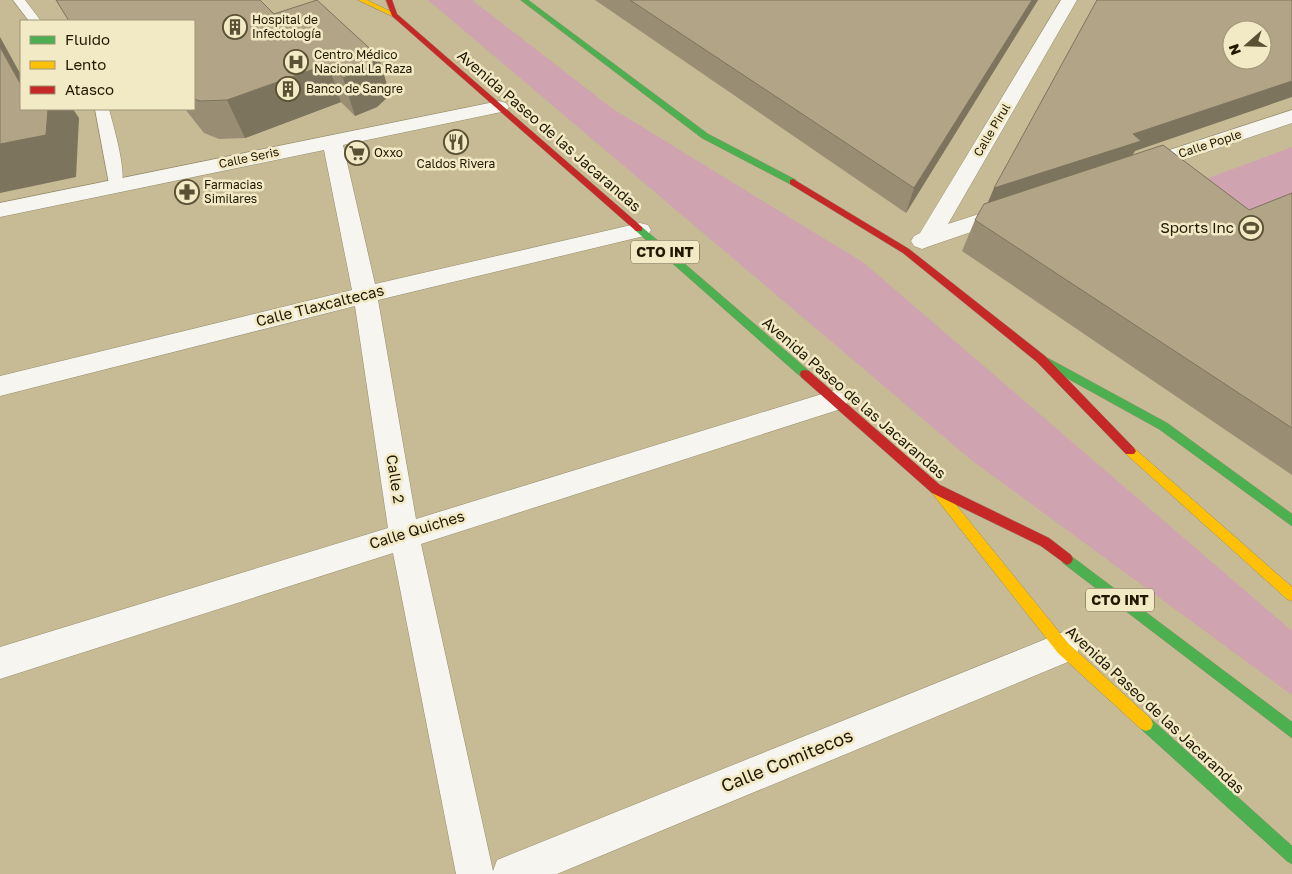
<svg xmlns="http://www.w3.org/2000/svg" width="1292" height="874" font-family="'Golos Text',sans-serif">
	<style>
		.green { fill: #cfa3b0 }
		.lines { fill: none; stroke-linecap: round; stroke-linejoin: round }
		.lane-casing { stroke: #968e6e; stroke-width: 1 }
		.street-casing { stroke: #968e6e; stroke-width: 1 }
		.fast-casing { stroke: #968e6e; stroke-width: 1 }
		.slow-casing { stroke: #968e6e; stroke-width: 1 }
		.jam-casing { stroke: #968e6e; stroke-width: 1 }
		.lane { fill: #f6f5ef; fill-rule: evenodd }
		.street { fill: #f6f5ef; fill-rule: evenodd }
		.fast { fill: #4caf50; fill-rule: evenodd }
		.slow { fill: #ffc107; fill-rule: evenodd }
		.jam { fill: #c62828; fill-rule: evenodd }
		.wall { fill: #998e74 }
		.shaded-wall { fill: #7d745e }
		.building { fill: #b2a587; stroke: #7d745e; fill-rule: evenodd }
		.labels { text-anchor: middle; stroke-width: 5; stroke-linejoin: round; paint-order: stroke }
		.far-poi-label { font-size: 12px; fill: #201800; stroke: #f2e9c5; text-anchor: start }
		.far-street-label { font-size: 12px; fill: #201800; stroke: #f2e9c5 }
		.shield { fill: #f2e9c5; stroke: #5f573b; stroke-width: 1 }
		.shield-label { font-size: 14px; font-weight: bold; fill: #201800 }
		.street-label { font-size: 15px; fill: #201800; stroke: #f2e9c5 }
		.poi-label { font-size: 15px; fill: #201800; stroke: #f2e9c5; text-anchor: end }
		.near-street-label { font-size: 18px; fill: #201800; stroke: #f2e9c5 }
	</style>
	<rect width="100%" height="100%" fill="#c6bb94"/>
	<g class="green">
		<polygon points="428,0 472,0 613,109 864,263 1292,631 1292,695 970,459"/>
		<polygon points="1292,147 1292,290 1165,194"/>
	</g>
	<g class="lines">
		<defs>
			<g id="lane">
				<polygon points="13,0 25,0 41,21 29,21"/>
				<path d="M95 109H109C113 125 129 177 120 189H110Z"/>
			</g>
			<g id="street">
				<polygon points="1061,0 1077,0 948,224 1010,204 1018,206 1021,211 1018,216 930,246 922,249 914,246 911,241 914,236 920,233"/>
				<polygon points="499,101 506,103 509,107 506,111 343,145 375,284 640,223 648,225 651,230 648,235 640,237 378,300 416,519 835,390 844,394 848,401 844,408 421,544 493,871 497,860 1063,632 1075,637 1079,648 1075,659 557,874 456,874 393,553 0,679 0,647 388,528 355,306 0,396 0,376 352,290 324,150 0,217 0,203"/>
				<polygon points="1292,110 1292,123 1147,172 1140,174 1133,172 1130,167 1133,162"/>
			</g>
			<g id="fast">
				<polygon points="521,0 528,0 708,134 796,180 796,184 790,184 702,138"/>
				<polygon points="639,226 642,227 809,371 810,374 809,377 801,377 636,231 634,229"/>
				<polygon points="1042,355 1167,423 1292,514 1292,526 1159,429 1038,362 1037,359 1038,356"/>
				<polygon points="1067,553 1292,722 1292,738 1063,563 1061,559 1063,555"/>
				<polygon points="1146,717 1151,719 1292,846 1292,864 1287,861 1141,729 1139,724 1141,719"/>
			</g>
			<g id="slow">
				<polygon points="358,0 367,0 398,15 392,16"/>
				<polygon points="1130,446 1134,448 1292,587 1292,601 1287,599 1126,454 1124,451 1126,448"/>
				<polygon points="936,484 940,485 1068,643 1151,719 1153,724 1151,729 1146,731 1141,729 1058,653 932,493 930,489 932,485"/>
			</g>
			<g id="jam">
				<polygon points="386,0 392,0 397,14 642,227 642,231 636,231 392,16"/>
				<polygon points="793,179 909,249 1045,356 1134,448 1136,451 1134,454 1126,454 1037,362 903,253 790,184 790,180"/>
				<polygon points="805,370 809,371 940,485 1049,538 1071,555 1073,559 1071,563 1067,565 1041,546 932,493 801,377 800,374 801,371"/>
			</g>
		</defs>
		<use href="#lane" class="lane-casing"/>
		<use href="#street" class="street-casing"/>
		<use href="#fast" class="fast-casing"/>
		<use href="#slow" class="slow-casing"/>
		<use href="#jam" class="jam-casing"/>
		<use href="#lane" class="lane"/>
		<use href="#street" class="street"/>
		<use href="#fast" class="fast"/>
		<use href="#slow" class="slow"/>
		<use href="#jam" class="jam"/>
	</g>
	<g class="wall">
		<polygon points="595,0 1038,0 906,213"/>
		<polygon points="274,14 390,95 377,107 355,116 341,102 245,138 219,139 204,133 185,109 194,109 194,21"/>
		<polygon points="1135,151 1132,155 1249,210 1292,193 1292,475 962,251 975,220 988,203"/>
	</g>
	<g class="shaded-wall">
		<polygon points="1032,0 1038,0 906,213 914,188"/>
		<polygon points="0,37 21,75 21,85 0,47"/>
		<polygon points="379,57 390,95 377,107 355,116 343,78"/>
		<polygon points="328,64 341,102 245,138 227,100"/>
		<polygon points="1292,81 1292,97 1135,151 1128,162 985,209 994,188 1133,134"/>
		<polygon points="48,109 73,109 79,118 76,177 0,193 0,144"/>
	</g>
	<g class="building">
		<polygon points="56,0 260,0 274,14 317,0 379,57 365,69 343,78 328,64 227,100 200,101 194,99 194,21 69,21"/>
		<polygon points="630,0 1032,0 914,188"/>
		<path d="M1097 0H1292V81L1133 134 1141 141 994 188ZM1232 30H1262V60H1232Z"/>
		<polygon points="0,47 21,85 21,109 48,109 46,135 0,144"/>
		<polygon points="1163,145 1249,210 1292,193 1292,428 975,220 984,204"/>
	</g>
	<defs>
		<symbol id="building-ring" viewBox="-11 -11 22 22"><circle r="9.5" fill="#f2e9c5" stroke="#5a5134" stroke-width="1.5"/><path d="M-4-6H4V6H1V3H-1V6H-4ZM-2.5-4.3h1.7v1.8h-1.7ZM.8-4.3h1.7v1.8H.8ZM-2.5-1h1.7V.8h-1.7ZM.8-1h1.7V.8H.8Z" fill="#5a5134"/></symbol>
		<symbol id="hospital-ring" viewBox="-11 -11 22 22"><circle r="9.5" fill="#f2e9c5" stroke="#5a5134" stroke-width="1.5"/><path d="M-5-5h3v3.5h4V-5h3V5h-3V1.5h-4V5h-3Z" fill="#5a5134"/></symbol>
		<symbol id="restaurant-ring" viewBox="-11 -11 22 22"><circle r="9.5" fill="#f2e9c5" stroke="#5a5134" stroke-width="1.5"/><path d="M-5-6h1v4h1v-4h1v4h1v-4h1v5L-1.5 .5V6h-2V.5L-5-1ZM5-6V6H3V1.5H1.5Q1.5-4 5-6Z" fill="#5a5134"/></symbol>
		<symbol id="supermarket-ring" viewBox="-11 -11 22 22"><circle r="9.5" fill="#f2e9c5" stroke="#5a5134" stroke-width="1.5"/><path d="M-6-5.5h2.5l.6 2H6L4.5 2H-2.5L-4.4-4H-6ZM-1.5 3.2a1.3 1.3 0 1 0 .1 0ZM3 3.2a1.3 1.3 0 1 0 .1 0Z" fill="#5a5134"/></symbol>
		<symbol id="pharmacy-ring" viewBox="-11 -11 22 22"><circle r="9.5" fill="#f2e9c5" stroke="#5a5134" stroke-width="1.5"/><path d="M-2-6h4v4h4v4h-4v4h-4v-4h-4v-4h4Z" fill="#5a5134"/></symbol>
		<symbol id="stadium-ring" viewBox="-11 -11 22 22"><circle r="9.5" fill="#f2e9c5" stroke="#5a5134" stroke-width="1.5"/><path d="M0-5a6.5 5 0 1 0 0 10a6.5 5 0 1 0 0-10ZM-3.5-1.8h7v3.6h-7Z" fill="#5a5134"/></symbol>
	</defs>
	<g fill-rule="evenodd">
		<use href="#building-ring" x="221" y="13" width="28" height="28"/>
		<use href="#hospital-ring" x="282" y="48" width="28" height="28"/>
		<use href="#building-ring" x="274" y="75" width="28" height="28"/>
		<use href="#restaurant-ring" x="442" y="128" width="28" height="28"/>
		<use href="#supermarket-ring" x="343" y="139" width="28" height="28"/>
		<use href="#pharmacy-ring" x="173" y="178" width="28" height="28"/>
		<use href="#stadium-ring" x="1237" y="214" width="28" height="28"/>
	</g>
	<g class="labels">
		<g class="far-poi-label">
			<text x="252" y="24">Hospital de<tspan x="252" dy="14">Infectología</tspan></text>
			<text x="314" y="59">Centro Médico<tspan x="314" dy="14">Nacional La Raza</tspan></text>
			<text x="306" y="93">Banco de Sangre</text>
			<text x="374" y="157">Oxxo</text>
			<text x="456" y="168" text-anchor="middle">Caldos Rivera</text>
			<text x="204" y="189">Farmacias<tspan x="204" dy="14">Similares</tspan></text>
		</g>
		<g class="far-street-label">
			<text transform="translate(992 130) rotate(-59)" y="4">Calle Pirul</text>
			<text transform="translate(1210 144) rotate(-18)" y="4">Calle Pople</text>
			<text transform="translate(249 158) rotate(-12)" y="4">Calle Seris</text>
		</g>
		<g class="shield">
			<rect x="631" y="240.5" width="68" height="23" rx="4"/>
			<rect x="1086" y="588.5" width="68" height="23" rx="4"/>
		</g>
		<g class="shield-label">
			<text x="665" y="257">CTO INT</text>
			<text x="1120" y="605">CTO INT</text>
		</g>
		<g class="street-label">
			<text transform="translate(549 131) rotate(41)" y="5">Avenida Paseo de las Jacarandas</text>
			<text transform="translate(320 306) rotate(-14)" y="5">Calle Tlaxcaltecas</text>
			<text transform="translate(854 398) rotate(41)" y="5">Avenida Paseo de las Jacarandas</text>
			<text transform="translate(395 479) rotate(81)" y="5">Calle 2</text>
			<text transform="translate(417 530) rotate(-17)" y="5">Calle Quiches</text>
			<text transform="translate(1155 710) rotate(43)" y="5">Avenida Paseo de las Jacarandas</text>
		</g>
		<g class="poi-label">
			<text x="1234" y="233">Sports Inc</text>
		</g>
		<g class="near-street-label">
			<text transform="translate(787 761) rotate(-22)" y="6">Calle Comitecos</text>
		</g>
	</g>
	<rect x="20" y="20" width="175" height="90" fill="#f2e9c5" stroke="#9e9576"/>
	<rect x="30" y="36" width="25" height="8" fill="#4caf50" stroke="#9e9576"/>
	<text x="65" y="45" font-size="15" fill="#201800">Fluido</text>
	<rect x="30" y="61" width="25" height="8" fill="#ffc107" stroke="#9e9576"/>
	<text x="65" y="70" font-size="15" fill="#201800">Lento</text>
	<rect x="30" y="86" width="25" height="8" fill="#c62828" stroke="#9e9576"/>
	<text x="65" y="95" font-size="15" fill="#201800">Atasco</text>
	<g transform="translate(1247 45) rotate(250)"><circle r="24" fill="#f2e9c5" stroke="#9e9576"/>
	<path d="M0-4L9 19L0 12L-9 19Z" fill="#5a5134"/>
	<text y="-8" font-size="14" font-weight="bold" text-anchor="middle" fill="#201800">N</text>
	</g>
</svg>
